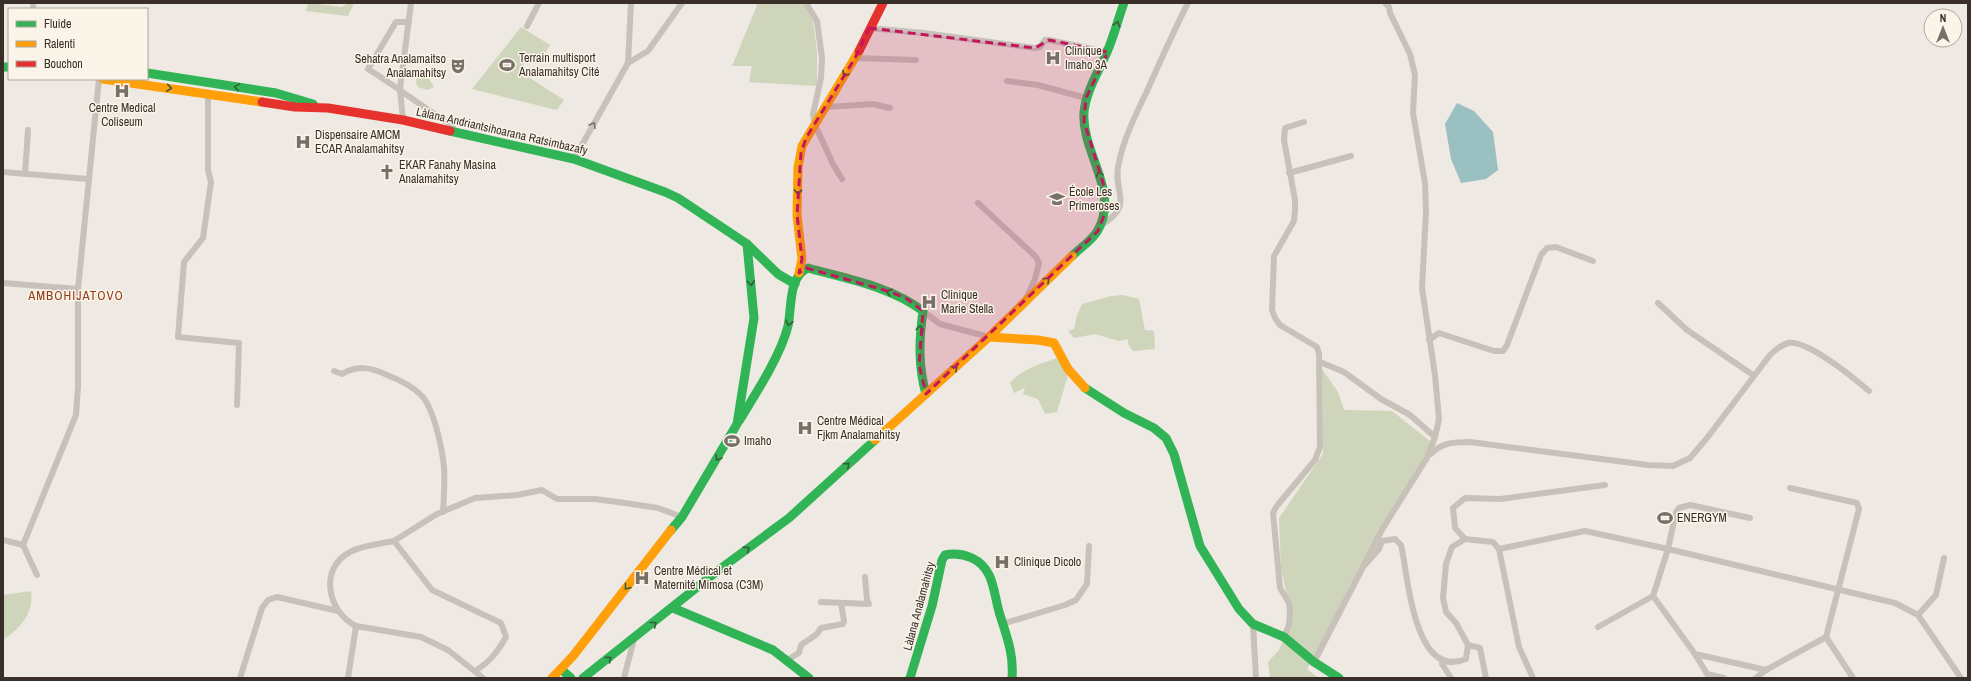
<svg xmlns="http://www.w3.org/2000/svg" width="1971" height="681" font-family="'Archivo Narrow',sans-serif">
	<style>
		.green { fill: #ced5ba }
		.water { fill: #9bc0c2 }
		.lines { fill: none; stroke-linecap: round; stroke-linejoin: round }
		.street { stroke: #c8c1ba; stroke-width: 6 }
		.fast { stroke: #30b455; stroke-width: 9 }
		.slow { stroke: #ff9f0a; stroke-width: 9 }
		.jam { stroke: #e5322d; stroke-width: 9 }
		.oneway { stroke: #365d38 }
		.oneway2 { stroke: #79706a }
		.marked { fill: #c2185b; fill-opacity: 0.2; stroke: #c2185b; stroke-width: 3; stroke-dasharray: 8 5; stroke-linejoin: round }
		.labels { text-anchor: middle; stroke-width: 3; stroke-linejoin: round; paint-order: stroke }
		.poi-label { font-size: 12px; fill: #392e28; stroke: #fbf4e9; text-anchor: start }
		.street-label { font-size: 12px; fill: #392e28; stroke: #fbf4e9 }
		.neighbourhood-label { font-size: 13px; letter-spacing: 1px; fill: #8f3c19; stroke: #fbf4e9 }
	</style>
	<rect width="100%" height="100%" fill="#eee9e2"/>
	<g class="green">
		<polygon points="308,3 342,7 348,3 354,3 348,16 306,11"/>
		<polygon points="758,3 803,3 813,20 817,52 817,86 749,82 752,66 732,66"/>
		<polygon points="521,27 550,45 541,60 531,54 519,71 564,100 557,110 472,89"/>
		<polygon points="423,69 434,87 427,90 418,87 416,82 417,74"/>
		<polygon points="1123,295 1139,299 1145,330 1154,331 1155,349 1133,351 1128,344 1128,339 1119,341 1095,334 1074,338 1068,331 1074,329 1077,315 1082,304 1111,296"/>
		<path d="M1057 358 1068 375 1057 412 1045 414 1038 399 1023 394 1025 388 1014 393 1010 383C1022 369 1040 364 1057 358Z"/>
		<polygon points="1322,369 1338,392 1344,410 1392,411 1431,442 1417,475 1374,541 1346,601 1307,669 1318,678 1270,678 1268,662 1279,650 1292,619 1281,568 1279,518 1323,454"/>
		<path d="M31 591C34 614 20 628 3 640V595Z"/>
	</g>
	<polygon class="water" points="1457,103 1474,111 1493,132 1498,170 1486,179 1461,183 1451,159 1445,124"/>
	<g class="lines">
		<g class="street">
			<polyline points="33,3 33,9"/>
			<polyline points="806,3 817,21 822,58 821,78 813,114 815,125 833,164 842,179"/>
			<path d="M409 22H396L368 69C397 87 424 108 453 126L452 131"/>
			<polyline points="527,26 539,3"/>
			<polyline points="869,28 924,33 1035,48 1040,47 1045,40 1049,40 1108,52"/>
			<polyline points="855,58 916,60"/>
			<polyline points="628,63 648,51 682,3"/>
			<polyline points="1007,81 1038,85 1086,98"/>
			<polyline points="208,93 208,170 211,182 203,238 184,262 178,337 239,343 237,405"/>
			<polyline points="826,107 873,104 890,108"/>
			<polyline points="403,120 400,89 411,3"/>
			<polyline points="574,159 628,63 631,3"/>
			<polyline points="3,172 88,179"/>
			<polyline points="1289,173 1351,156"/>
			<polyline points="25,174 28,130"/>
			<polyline points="978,203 1036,257 1039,263 1035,279 1026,299"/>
			<path d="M1101 225C1137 203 1111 195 1119 162 1124 138 1136 114 1147 91 1160 62 1173 32 1188 3"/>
			<polyline points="3,283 78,289"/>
			<polyline points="1658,303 1687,330 1753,375"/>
			<polyline points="923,311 940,324 989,337"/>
			<polyline points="1429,340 1439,333 1494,351 1503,351 1507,345 1541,255 1547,248 1556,247 1593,261"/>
			<polyline points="1320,362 1344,372 1381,399 1410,415 1435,437"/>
			<path d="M334 371 342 374C358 365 370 367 387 375 400 380 411 385 421 395 434 408 442 448 444 467 445 482 444 497 443 512"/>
			<path d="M1431 454C1442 442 1455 442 1470 442L1648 465 1673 466 1690 458 1707 438 1770 355C1775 350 1781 345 1788 343 1807 339 1855 379 1869 391"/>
			<polyline points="3,540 23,545 76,415 78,386 78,289 99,79"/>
			<polyline points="394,541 437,514 475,498 517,495 542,490 557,499 595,499 625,503 658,508 682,517"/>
			<polyline points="23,545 37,575"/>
			<polyline points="1499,549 1585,531 1668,549 1895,603 1918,615 1961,678"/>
			<polyline points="1363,567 1383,528 1427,458 1435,437 1439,419 1435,375 1422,288 1426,212 1425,183 1413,113 1415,75 1410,54 1390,13 1389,7 1385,3"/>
			<polyline points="1653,596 1695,654 1707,674 1724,678"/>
			<polyline points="821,602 869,604 867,600 865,577"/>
			<polyline points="1918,615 1936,595 1944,558"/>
			<polyline points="1002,624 1065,605 1076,600 1087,584 1089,546"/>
			<polyline points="1253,624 1256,678"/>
			<path d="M356 626C328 612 318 569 350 552 362 545 380 544 394 541L432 590 501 623 506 637C498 651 490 662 475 671"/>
			<polyline points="1598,627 1653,596 1668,549 1676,512 1679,508 1690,505 1750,518"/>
			<polyline points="1284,637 1289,625 1290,610 1289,603 1280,588 1273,513 1276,507 1315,460 1320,447 1319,354 1317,347 1280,325 1275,318 1272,310 1274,256 1294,221 1295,211 1295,200 1284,140 1285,128 1304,122"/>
			<polyline points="1826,637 1853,678"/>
			<polyline points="1468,645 1480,648 1486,678"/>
			<polyline points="1695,654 1766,670 1756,678"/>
			<polyline points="787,660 799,653 801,645 817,634 821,628 843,624 844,621 841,603"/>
			<path d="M1314 662 1363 567 1379 549 1382 541 1395 539 1401 545C1408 573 1413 681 1466 659L1468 645 1456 623 1446 612 1443 598 1446 564 1452 547 1465 539"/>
			<polyline points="1442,664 1451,678"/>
			<polyline points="1766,670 1826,637 1859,509 1857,503 1790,488"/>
			<polyline points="240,678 262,608 268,600 277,597 338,611"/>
			<polyline points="348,678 356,626 421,637 448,650 483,678"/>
			<polyline points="624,678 634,639"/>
			<polyline points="1533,678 1519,647 1499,549 1493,542 1465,539 1455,528 1453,508 1465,498 1500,499 1605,485"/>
		</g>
		<g class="fast">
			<polyline points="3,67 9,67"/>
			<polyline points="147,73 276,93 313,104"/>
			<polyline points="450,131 574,159 665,192 678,198 747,244 778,274 795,284"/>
			<path d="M1072 256C1080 248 1093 240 1098 230 1120 191 1081 152 1084 112 1086 91 1099 71 1107 52 1114 36 1118 19 1124 3"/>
			<polyline points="1085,388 1124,413 1154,428 1166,438 1174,454 1200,546 1239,609 1253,624 1284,637 1314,662 1339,678"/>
			<path d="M739 421C755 395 781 355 788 326 792 307 788 277 808 268 847 279 890 286 923 311 919 340 918 366 926 394"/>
			<polyline points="671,530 682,517 737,424 754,318 747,244"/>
			<polyline points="673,608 773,650 809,678"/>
			<polyline points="561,669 571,678"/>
			<polyline points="583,678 720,569 789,518 875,440"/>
			<path d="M910 678 932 606 942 560 945 555C954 553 963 554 972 558 995 569 993 593 1000 615 1007 637 1014 655 1012 678"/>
		</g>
		<g class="slow">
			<polyline points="103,79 262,102"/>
			<polyline points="799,273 802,259 797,215 798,167 802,146 859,51"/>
			<polyline points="989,337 1038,340 1054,343 1068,369 1085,388"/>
			<polyline points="875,440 989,337 1072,256"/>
			<polyline points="552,678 573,656 671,530"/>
		</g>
		<g class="jam">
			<polyline points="859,51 883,3"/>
			<polyline points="262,102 295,107 328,108 403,120 450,131"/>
		</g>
	</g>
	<defs><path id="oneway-chevron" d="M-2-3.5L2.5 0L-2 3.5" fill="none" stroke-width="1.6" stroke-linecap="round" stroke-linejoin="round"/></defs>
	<g class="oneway">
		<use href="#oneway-chevron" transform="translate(1117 24) rotate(-72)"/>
		<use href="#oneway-chevron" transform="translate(845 74) rotate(122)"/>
		<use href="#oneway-chevron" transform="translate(237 87) rotate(-171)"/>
		<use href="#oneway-chevron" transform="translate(169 88) rotate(8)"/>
		<use href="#oneway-chevron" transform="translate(1099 174) rotate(-109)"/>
		<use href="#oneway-chevron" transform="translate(798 192) rotate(92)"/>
		<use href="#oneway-chevron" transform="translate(1047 280) rotate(-43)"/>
		<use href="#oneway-chevron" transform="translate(751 283) rotate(85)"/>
		<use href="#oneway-chevron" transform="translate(889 292) rotate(-162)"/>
		<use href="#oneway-chevron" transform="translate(789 323) rotate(102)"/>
		<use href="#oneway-chevron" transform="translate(920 328) rotate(-83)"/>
		<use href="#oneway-chevron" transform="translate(955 368) rotate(-42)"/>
		<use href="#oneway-chevron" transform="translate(718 458) rotate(121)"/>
		<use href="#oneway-chevron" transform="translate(847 465) rotate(-42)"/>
		<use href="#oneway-chevron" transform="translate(747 549) rotate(-37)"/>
		<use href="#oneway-chevron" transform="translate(627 587) rotate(128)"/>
		<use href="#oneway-chevron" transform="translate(654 624) rotate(-39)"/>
		<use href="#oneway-chevron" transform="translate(609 659) rotate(-37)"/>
	</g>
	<use class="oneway2" href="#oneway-chevron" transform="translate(593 125) rotate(-60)"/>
	<path class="marked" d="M869 28 1035 48 1049 40 1108 52 1086 98 1084 121 1105 189V213L1098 231 926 394 919 365 923 311 907 299 891 292 806 268 799 273 802 259 797 215 801 153 806 138 855 58Z"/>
	<defs>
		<symbol id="hospital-bare" viewBox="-9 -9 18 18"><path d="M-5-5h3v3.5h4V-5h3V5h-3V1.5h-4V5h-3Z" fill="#786f69" stroke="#fbf4e9" stroke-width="2.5" paint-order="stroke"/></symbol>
		<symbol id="stadium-bare" viewBox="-9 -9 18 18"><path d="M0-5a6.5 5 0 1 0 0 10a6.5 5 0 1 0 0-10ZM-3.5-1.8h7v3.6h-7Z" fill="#786f69" stroke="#fbf4e9" stroke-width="2.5" paint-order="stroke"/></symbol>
		<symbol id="theatre-bare" viewBox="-9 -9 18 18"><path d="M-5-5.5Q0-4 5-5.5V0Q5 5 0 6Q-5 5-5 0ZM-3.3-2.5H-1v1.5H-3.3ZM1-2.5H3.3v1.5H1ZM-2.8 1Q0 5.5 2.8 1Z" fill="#786f69" stroke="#fbf4e9" stroke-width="2.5" paint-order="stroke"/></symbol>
		<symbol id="church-bare" viewBox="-9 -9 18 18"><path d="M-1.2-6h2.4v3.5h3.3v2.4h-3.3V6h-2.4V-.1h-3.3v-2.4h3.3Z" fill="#786f69" stroke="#fbf4e9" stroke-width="2.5" paint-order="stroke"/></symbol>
		<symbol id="school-bare" viewBox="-9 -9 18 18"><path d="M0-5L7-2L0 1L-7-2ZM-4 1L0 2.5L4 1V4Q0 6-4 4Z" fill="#786f69" stroke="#fbf4e9" stroke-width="2.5" paint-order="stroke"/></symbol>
	</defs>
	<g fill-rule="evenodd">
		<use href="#hospital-bare" x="1042" y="47" width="22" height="22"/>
		<use href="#stadium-bare" x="496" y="54" width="22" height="22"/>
		<use href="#theatre-bare" x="447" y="55" width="22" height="22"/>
		<use href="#hospital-bare" x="111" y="80" width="22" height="22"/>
		<use href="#hospital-bare" x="292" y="131" width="22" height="22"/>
		<use href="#church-bare" x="376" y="161" width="22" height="22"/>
		<use href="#school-bare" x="1046" y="188" width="22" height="22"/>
		<use href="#hospital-bare" x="918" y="291" width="22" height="22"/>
		<use href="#hospital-bare" x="794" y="417" width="22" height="22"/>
		<use href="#stadium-bare" x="721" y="430" width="22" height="22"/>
		<use href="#stadium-bare" x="1654" y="507" width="22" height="22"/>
		<use href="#hospital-bare" x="991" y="551" width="22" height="22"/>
		<use href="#hospital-bare" x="631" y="567" width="22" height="22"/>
	</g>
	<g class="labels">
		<g class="poi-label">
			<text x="1065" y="55">Clinique<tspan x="1065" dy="14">Imaho 3A</tspan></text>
			<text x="519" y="62">Terrain multisport<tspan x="519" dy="14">Analamahitsy Cité</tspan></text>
			<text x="446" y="63" text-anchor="end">Sehatra Analamaitso<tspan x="446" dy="14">Analamahitsy</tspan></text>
			<text x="122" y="112" text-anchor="middle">Centre Medical<tspan x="122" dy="14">Coliseum</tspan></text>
			<text x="315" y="139">Dispensaire AMCM<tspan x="315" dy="14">ECAR Analamahitsy</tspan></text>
			<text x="399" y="169">EKAR Fanahy Masina<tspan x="399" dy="14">Analamahitsy</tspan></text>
			<text x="1069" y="196">École Les<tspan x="1069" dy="14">Primeroses</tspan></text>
			<text x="941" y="299">Clinique<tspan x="941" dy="14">Marie Stella</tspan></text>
			<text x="817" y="425">Centre Médical<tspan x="817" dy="14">Fjkm Analamahitsy</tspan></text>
			<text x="744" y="445">Imaho</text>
			<text x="1677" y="522">ENERGYM</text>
			<text x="1014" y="566">Clinique Dicolo</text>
			<text x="654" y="575">Centre Médical et<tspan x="654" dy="14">Maternité Mimosa (C3M)</tspan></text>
		</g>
		<g class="street-label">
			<text transform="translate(502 131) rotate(13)" y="4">Làlana Andriantsihoarana Ratsimbazafy</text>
			<text transform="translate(919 606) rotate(-75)" y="4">Làlana Analamahitsy</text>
		</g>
		<g class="neighbourhood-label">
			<text x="76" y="300">AMBOHIJATOVO</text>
		</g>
	</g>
	<rect width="1971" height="681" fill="none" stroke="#392e28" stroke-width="8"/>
	<rect x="8" y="8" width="140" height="72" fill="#fbf4e9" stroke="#ada59c"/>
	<rect x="16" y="21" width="20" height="6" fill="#30b455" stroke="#ada59c"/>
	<text x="44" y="28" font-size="12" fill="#392e28">Fluide</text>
	<rect x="16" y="41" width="20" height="6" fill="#ff9f0a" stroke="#ada59c"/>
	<text x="44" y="48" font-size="12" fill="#392e28">Ralenti</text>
	<rect x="16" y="61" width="20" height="6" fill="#e5322d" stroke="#ada59c"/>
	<text x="44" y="68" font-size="12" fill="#392e28">Bouchon</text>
	<g transform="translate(1943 28)"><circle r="19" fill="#fbf4e9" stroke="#ada59c"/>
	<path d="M0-3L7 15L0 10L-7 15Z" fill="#786f69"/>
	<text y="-6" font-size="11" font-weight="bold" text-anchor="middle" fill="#392e28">N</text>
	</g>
</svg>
